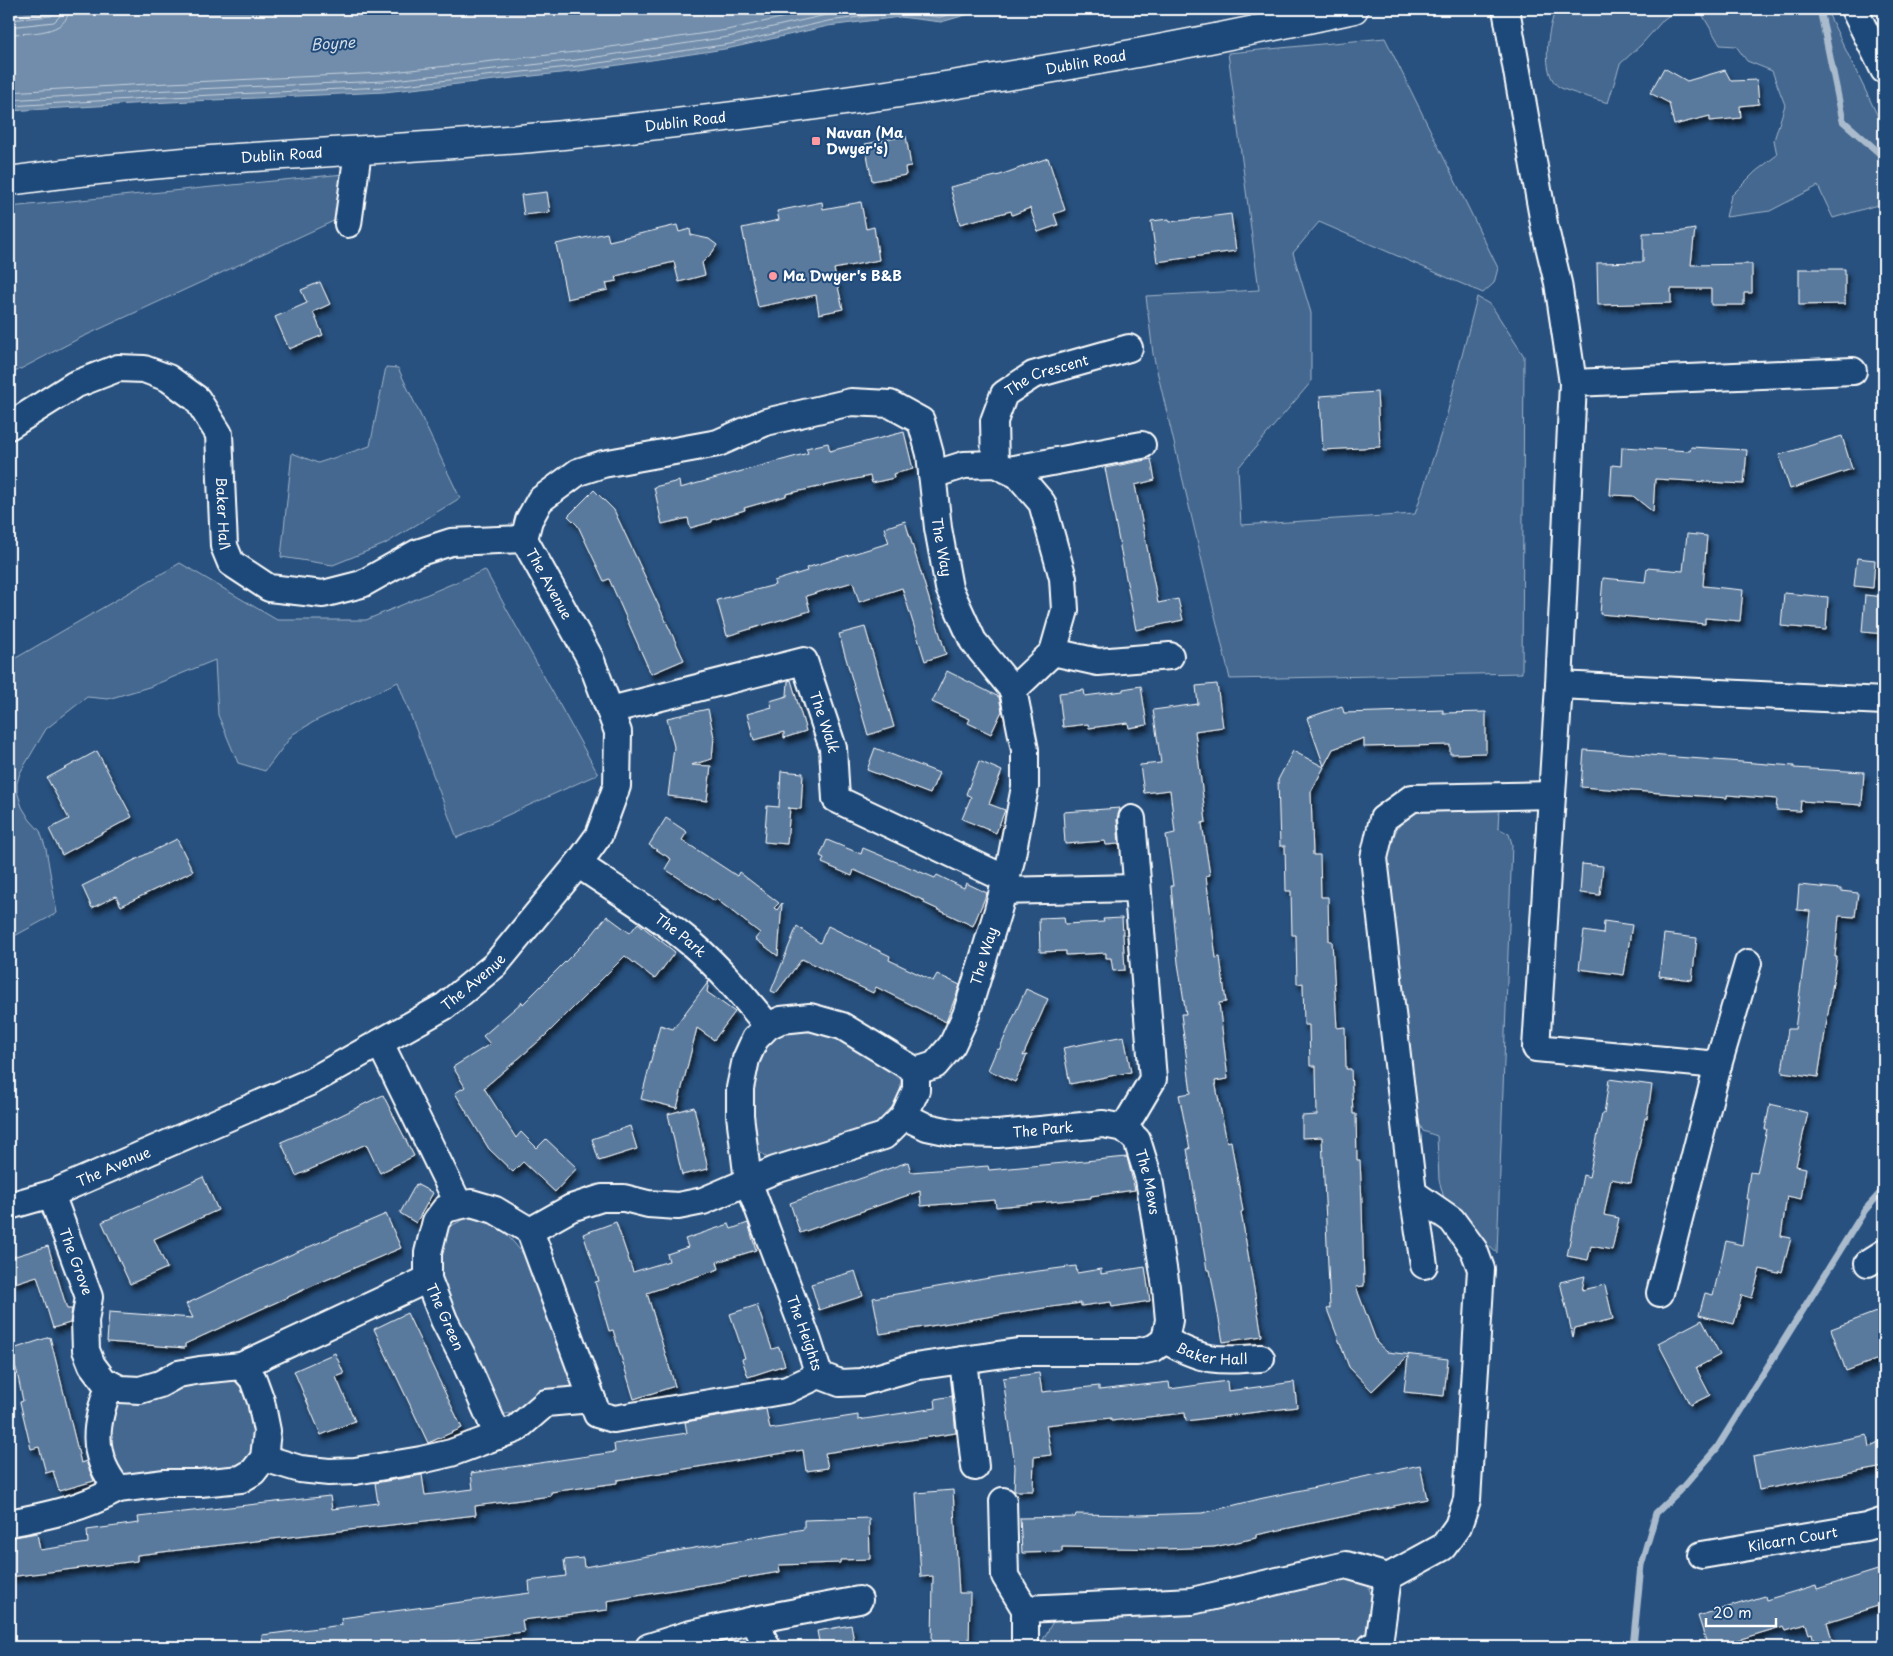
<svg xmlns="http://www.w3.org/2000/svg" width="1893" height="1656" font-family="'Playpen Sans',sans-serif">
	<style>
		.green { fill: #446890; stroke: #a2b4c8 }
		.water { fill: #718dab; stroke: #aabbcd }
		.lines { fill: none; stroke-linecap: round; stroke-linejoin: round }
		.shore { stroke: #c6d1dd; stroke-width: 1 }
		.stream { stroke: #aabbcd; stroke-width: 7 }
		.building { fill: #5a7a9d; stroke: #fff; filter: url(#shadow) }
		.minor-casing { stroke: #fff; stroke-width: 30 }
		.major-casing { stroke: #fff; stroke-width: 31 }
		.minor { stroke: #1f4a7a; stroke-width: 26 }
		.major { stroke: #1f4a7a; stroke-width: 28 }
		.poi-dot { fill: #ff9aa2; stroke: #1f4a7a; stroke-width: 2 }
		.labels { text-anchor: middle; stroke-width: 4; stroke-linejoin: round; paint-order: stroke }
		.street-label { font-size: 14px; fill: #fff; stroke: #1f4a7a }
		.poi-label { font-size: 14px; font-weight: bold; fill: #fff; stroke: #1f4a7a; text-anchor: start }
		.water-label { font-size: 15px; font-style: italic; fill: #d4dde6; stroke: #1f4a7a }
	</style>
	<defs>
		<filter id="shadow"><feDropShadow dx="3" dy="5.5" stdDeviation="2.5" flood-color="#0009"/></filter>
	</defs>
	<rect width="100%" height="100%" fill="#28517f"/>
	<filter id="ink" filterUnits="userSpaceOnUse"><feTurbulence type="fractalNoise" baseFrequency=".02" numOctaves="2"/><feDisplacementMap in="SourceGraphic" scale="10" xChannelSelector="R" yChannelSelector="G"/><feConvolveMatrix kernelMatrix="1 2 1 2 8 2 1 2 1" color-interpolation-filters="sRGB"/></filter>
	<g filter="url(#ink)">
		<g class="green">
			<polygon points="9,9 73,9 9,16"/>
			<path d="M1556 9H1679L1664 19 1641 45 1620 64 1608 103C1596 99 1568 92 1559 87 1540 74 1548 27 1556 9Z"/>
			<polygon points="1699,9 1826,9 1884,129 1884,208 1881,204 1833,218 1818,186 1770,211 1726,217 1731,196 1755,172 1777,155 1774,140 1785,105 1772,71 1747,61 1736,46 1720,45"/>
			<polygon points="1385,38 1498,268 1494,283 1483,293 1319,222 1293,253 1311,313 1311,382 1238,468 1241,525 1415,514 1446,418 1477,297 1491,305 1524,356 1522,673 1230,679 1153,354 1146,296 1259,290 1228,53"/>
			<polygon points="344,174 338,219 78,339 9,375 9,207"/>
			<polygon points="386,367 398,368 460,498 385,544 333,565 281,557 292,453 318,463 370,446"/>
			<polygon points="180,563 277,620 366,620 485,570 598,774 457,838 398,682 317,720 293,734 265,771 238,763 218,715 215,660 149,687 108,699 87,697 46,729 20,773 17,783 17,791 22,807 30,820 40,831 46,849 57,913 9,939 9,662"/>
			<path d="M1437 808 1499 810 1498 828 1509 834 1512 844 1497 1253 1484 1242 1444 1198 1439 1180 1437 1136 1423 1131 1419 1123 1386 863C1393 830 1400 812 1437 808Z"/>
			<path d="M793 1028 821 1029 898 1074 901 1080 900 1098 895 1108 882 1122 768 1158 755 1149C752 1114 744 1061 776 1036 781 1032 788 1030 793 1028Z"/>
			<path d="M478 1218 491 1222 503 1230 526 1257 574 1383C570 1395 511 1419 500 1413L486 1375 443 1287 441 1247 446 1228 465 1219Z"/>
			<path d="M235 1379C251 1396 254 1422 260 1444L244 1466 129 1476 121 1472 115 1466 108 1429 114 1404 186 1384Z"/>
			<polygon points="1352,1575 1368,1585 1374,1603 1373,1620 1363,1638 1337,1647 1039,1647 1057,1614"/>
			<polygon points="731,1637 737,1639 748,1647 672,1647"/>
		</g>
		<polygon class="water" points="73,9 987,9 941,22 900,17 828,26 731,48 579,71 384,92 149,103 9,111 9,16"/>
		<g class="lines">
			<g class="shore">
				<polyline points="9,20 51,16 55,13 55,9"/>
				<polyline points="9,27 54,22 60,16 62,9"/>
				<path d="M9 34C29 33 68 35 69 9"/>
				<polyline points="9,92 148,84 383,73 576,52 727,30 821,9"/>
				<polyline points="9,100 148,91 384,81 577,60 728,37 826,15 874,9"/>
				<polyline points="9,106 149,98 384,87 578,66 730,44 828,21 899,12 940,17 969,9"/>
			</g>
			<g class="stream">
				<polyline points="1820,9 1843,121 1884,157"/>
				<polyline points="1633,1647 1641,1565 1656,1513 1683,1487 1717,1448 1865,1210 1884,1189"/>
			</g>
		</g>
		<g class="building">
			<polygon points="1664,68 1687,81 1725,70 1731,81 1757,80 1759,104 1740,106 1741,118 1710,121 1710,116 1674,125 1669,103 1650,93"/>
			<polygon points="906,136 911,166 905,167 906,175 872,181 865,144"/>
			<polygon points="1048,158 1065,210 1054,214 1058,225 1038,232 1030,208 1012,215 1011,211 960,224 950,187 1000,175"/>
			<polygon points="547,192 550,212 524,215 521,195"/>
			<polygon points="822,202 823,209 861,202 866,229 874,227 879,260 834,269 843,309 819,314 816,295 758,307 742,228 779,220 777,211"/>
			<polygon points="1231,214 1236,251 1157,262 1151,221 1169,219 1170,222"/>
			<polygon points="677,225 679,232 690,229 691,235 709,239 717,245 712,253 702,263 705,275 679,282 674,262 616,276 617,281 606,283 608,290 567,299 556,244 607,233 609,241"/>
			<polygon points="1695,229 1691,265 1752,264 1752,293 1744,293 1744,305 1711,305 1711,289 1671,289 1671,303 1598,305 1597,263 1643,262 1643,233 1677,232"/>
			<polygon points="1799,269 1845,269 1845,304 1799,305"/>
			<polygon points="320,282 330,304 313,312 323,335 289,349 275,317 307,303 301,290"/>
			<polygon points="1377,392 1380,447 1323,450 1320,396"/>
			<polygon points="904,432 913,469 893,474 894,478 872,483 870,476 786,494 786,496 744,508 745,510 712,520 712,522 690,528 688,518 662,524 654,487 679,481 680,488 808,453 806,448 828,443 830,451"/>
			<polygon points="1842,436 1852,469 1790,489 1779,455"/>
			<polygon points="1622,447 1690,451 1691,447 1747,450 1744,484 1655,479 1653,512 1633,496 1610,495 1612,465 1621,466"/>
			<polygon points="1151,459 1155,480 1135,485 1145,537 1158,603 1178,599 1183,620 1136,630 1105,468"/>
			<polygon points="594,490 614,510 684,660 651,674 609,579 604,581 578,526 568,516"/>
			<polygon points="905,521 946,654 925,661 902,588 859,602 853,582 806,596 810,611 727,636 717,600 775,585 774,581 807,571 806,568 889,543 884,528"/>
			<polygon points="1687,534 1707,536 1703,586 1743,590 1740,621 1705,618 1705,624 1600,614 1603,578 1645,582 1647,568 1683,571"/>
			<polygon points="1857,558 1875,560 1873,588 1854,586"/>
			<polygon points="1784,593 1828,597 1826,630 1781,626"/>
			<polygon points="1865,595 1884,597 1884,634 1862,632"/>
			<polygon points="865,627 894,727 868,735 839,634"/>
			<polygon points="947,671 999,697 1002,711 991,734 968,723 970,719 932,702"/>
			<polygon points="791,680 806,731 784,738 784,732 754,740 747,714 772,707 770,701 787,696 788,681"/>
			<polygon points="1217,684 1223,727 1195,731 1206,822 1202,823 1210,875 1206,876 1216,958 1220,957 1226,1002 1219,1003 1228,1079 1215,1081 1227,1142 1231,1141 1243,1211 1241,1212 1262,1336 1223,1342 1210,1270 1207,1270 1187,1149 1190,1149 1179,1095 1191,1093 1181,1014 1186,1014 1178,963 1171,886 1173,886 1166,835 1175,833 1170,790 1144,793 1140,765 1161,763 1153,710 1198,704 1196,686"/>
			<polygon points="1141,686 1147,725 1129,728 1128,723 1089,728 1088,724 1063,727 1059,693 1084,690 1085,696 1123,691 1123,689"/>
			<polygon points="1342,706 1344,713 1443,710 1443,713 1486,712 1486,753 1450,754 1450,745 1364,747 1364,738 1333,749 1324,766 1307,718"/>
			<polygon points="708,709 714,737 712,759 691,765 711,766 707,801 668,796 674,747 667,718"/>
			<polygon points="875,748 939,773 930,794 867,770"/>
			<polygon points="1584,750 1794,766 1794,768 1864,772 1862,805 1801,801 1800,811 1776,810 1777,799 1727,795 1727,798 1581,787"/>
			<polygon points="97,751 132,817 62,855 49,829 69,819 47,778"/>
			<polygon points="1293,751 1324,767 1311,792 1313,855 1320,855 1321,897 1328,897 1329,941 1332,941 1337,1028 1345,1027 1346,1069 1351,1069 1353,1114 1356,1114 1357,1160 1360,1160 1362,1202 1364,1286 1356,1287 1377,1343 1387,1352 1448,1359 1444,1396 1404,1392 1408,1356 1372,1391 1349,1367 1327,1309 1330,1308 1322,1137 1302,1138 1302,1116 1317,1115 1316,1066 1310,1066 1309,1025 1304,1025 1303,983 1297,984 1296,935 1292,935 1291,891 1286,891 1285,846 1280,846 1278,780"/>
			<polygon points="979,761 1002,771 989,804 1005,810 996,833 962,819 971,797 966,794"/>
			<polygon points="781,771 803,773 801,809 787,808 790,808 787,844 764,842 767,806 779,807"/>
			<polygon points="1120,808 1117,820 1119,844 1106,845 1105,841 1065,844 1063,812"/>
			<polygon points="666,818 687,832 682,840 737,876 739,872 779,903 774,908 777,910 782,903 778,956 755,939 760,933 716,899 715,901 665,869 671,859 649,845"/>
			<polygon points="177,839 193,871 121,906 116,896 92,908 82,886"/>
			<polygon points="827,840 861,854 863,848 935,878 937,875 964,888 966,883 987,893 973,926 924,903 925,901 854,870 852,876 822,863 824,858 820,856"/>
			<polygon points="1582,864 1603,866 1600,895 1580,893"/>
			<polygon points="1799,885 1841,889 1841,891 1858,893 1855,917 1839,916 1835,957 1837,957 1818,1077 1782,1072 1788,1029 1795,1029 1807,938 1810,911 1797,910"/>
			<polygon points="607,916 630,933 638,923 675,952 655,979 625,956 545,1036 484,1088 516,1138 521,1132 537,1148 546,1139 577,1168 555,1192 523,1162 513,1172 489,1149 455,1093 465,1087 453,1067 490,1044 483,1036 522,1002 523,1004 591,936"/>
			<polygon points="1064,917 1065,924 1104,922 1103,919 1122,918 1125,970 1113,971 1111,958 1106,958 1106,953 1066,955 1066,951 1040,952 1039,918"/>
			<polygon points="1604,921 1632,925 1624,975 1579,969 1584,931 1603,934"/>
			<polygon points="797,926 820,943 828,926 890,956 889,960 933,981 937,974 960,985 946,1022 876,987 873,993 802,959 776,993 771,991"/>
			<polygon points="1664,934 1697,938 1692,980 1659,976"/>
			<polygon points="709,981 707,992 735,1012 714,1040 697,1028 677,1108 641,1099 660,1025 673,1029"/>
			<polygon points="1026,989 1048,999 1023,1056 1027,1055 1015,1082 988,1070 997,1049 999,1050"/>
			<polygon points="1124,1036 1131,1072 1070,1084 1063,1048"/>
			<polygon points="1609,1079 1652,1085 1647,1118 1645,1118 1631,1183 1611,1179 1604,1215 1619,1218 1612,1250 1591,1246 1588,1260 1567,1256 1583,1175 1589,1177 1602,1114 1604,1114"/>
			<polygon points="383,1095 414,1156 380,1173 366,1144 296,1176 281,1142 321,1125"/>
			<polygon points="1770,1104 1808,1113 1796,1166 1806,1168 1801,1199 1787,1196 1781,1236 1791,1238 1782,1272 1779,1271 1778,1273 1760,1269 1752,1298 1742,1295 1734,1324 1699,1315 1705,1293 1713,1295 1726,1241 1742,1245 1749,1199 1746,1199 1750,1172 1757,1173 1767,1129 1765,1129"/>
			<polygon points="694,1107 708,1169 682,1175 668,1114"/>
			<polygon points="630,1126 637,1149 599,1161 592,1139"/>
			<polygon points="1127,1157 1135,1190 1091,1196 1091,1198 996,1207 995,1200 921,1206 920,1191 800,1233 790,1203 908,1162 911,1172 988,1166 989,1170"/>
			<polygon points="203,1177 218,1210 154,1239 167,1268 130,1284 102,1222"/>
			<polygon points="416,1184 433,1193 416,1223 400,1213"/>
			<polygon points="386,1214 401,1248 312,1286 222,1327 185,1344 185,1348 107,1342 109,1312 193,1318 186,1304 290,1255"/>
			<polygon points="616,1222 633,1272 669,1261 667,1254 688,1247 685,1239 729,1224 731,1229 748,1223 756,1250 717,1262 719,1269 647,1293 675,1386 634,1399 613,1330 609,1331 595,1282 599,1281 583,1234"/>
			<polygon points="48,1246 67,1309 72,1309 70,1323 53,1328 37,1276 15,1283 9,1264 9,1258"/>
			<polygon points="1076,1266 1077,1273 1101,1269 1101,1274 1145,1267 1150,1301 1112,1307 1111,1302 1081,1306 1081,1303 1044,1308 880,1334 873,1298 1001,1276"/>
			<polygon points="855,1271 863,1296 819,1310 811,1284"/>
			<polygon points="1585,1276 1582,1290 1605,1285 1613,1319 1575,1328 1573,1337 1560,1282"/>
			<polygon points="757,1305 772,1349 779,1347 785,1365 748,1377 742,1359 745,1358 730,1314"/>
			<polygon points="1884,1309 1884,1357 1846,1371 1831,1329"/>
			<polygon points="407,1313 462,1428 428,1443 374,1329"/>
			<polygon points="1702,1320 1720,1355 1696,1368 1710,1395 1690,1405 1658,1343"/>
			<polygon points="50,1337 81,1463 86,1461 94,1481 59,1491 53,1471 46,1473 39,1447 31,1449 20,1402 23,1401 17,1372 10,1350"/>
			<polygon points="335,1353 344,1374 336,1377 355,1421 321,1435 294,1371"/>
			<polygon points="1039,1373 1042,1392 1099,1386 1099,1390 1169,1382 1170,1389 1227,1381 1228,1391 1294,1382 1297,1407 1186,1421 1185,1413 1111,1421 1111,1418 1046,1425 1051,1455 1034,1457 1033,1491 1014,1491 1015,1467 1003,1378"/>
			<polygon points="952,1396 956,1433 825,1453 828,1468 806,1471 803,1450 617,1480 617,1483 551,1492 551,1496 475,1506 476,1515 137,1555 137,1561 9,1577 9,1538 37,1533 40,1550 88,1543 87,1530 139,1523 138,1517 330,1496 332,1509 378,1503 375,1483 422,1475 425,1495 473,1489 471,1473 615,1452 614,1444 687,1433 685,1422 766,1409 770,1429 858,1415 858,1420 936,1408 935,1399"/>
			<polygon points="1867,1435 1869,1447 1884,1439 1884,1467 1759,1490 1753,1457"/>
			<polygon points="1420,1465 1427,1499 1256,1535 1256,1538 1214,1547 1165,1549 1062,1547 1062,1552 1022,1553 1020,1518 1075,1517 1076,1514 1140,1515 1203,1513 1259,1499"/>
			<polygon points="953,1490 959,1593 970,1593 969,1647 932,1647 933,1576 921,1577 916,1493"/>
			<polygon points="869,1518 870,1559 840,1560 840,1563 779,1565 780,1572 607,1601 608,1610 522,1620 524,1632 420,1645 420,1647 263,1647 262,1635 342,1625 341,1618 530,1593 529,1581 566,1576 564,1560 583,1558 584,1567 804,1529 804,1520"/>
			<polygon points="1884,1568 1884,1604 1827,1622 1834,1647 1815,1647 1812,1633 1809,1634 1806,1624 1786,1630 1784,1626 1731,1642 1733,1647 1708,1647 1698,1616 1765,1596 1766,1600 1816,1585 1817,1589"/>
			<polygon points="851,1625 855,1647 820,1647 817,1631"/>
		</g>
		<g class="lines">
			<defs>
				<g id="minor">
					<polyline points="1506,9 1545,229 1558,283 1573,383 1559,685 1536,1048 1718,1065"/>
					<polyline points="1854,9 1884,70"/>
					<polyline points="348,224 358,151"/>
					<polyline points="1573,383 1853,371"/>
					<path id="s1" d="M9 426 74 385 118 368 144 369 168 378 197 399 219 434 224 546 231 563 269 588 323 594 362 584 417 553 451 542 524 539"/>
					<path id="s2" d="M995 464 994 421 1004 394 1033 375 1129 348"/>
					<polyline points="1009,470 1142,445"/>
					<polyline points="932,475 964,465 995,464 1018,475 1042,503 1063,578 1065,610 1053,652 1013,690"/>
					<path id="s3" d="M524 539 529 520 540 500 578 472 603 464 718 443 766 422 851 402 890 404 921 421 930 454 938 528 949 588 973 641 1013 690 1025 750V787L1011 860 998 910 966 1015 952 1045 935 1065 916 1071"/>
					<polyline points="1053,652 1098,662 1170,656"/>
					<polyline points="1559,685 1884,701"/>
					<path id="s4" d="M610 710 804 661 833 748 836 799 1006 879"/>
					<path id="s5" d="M578 864C616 890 657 914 692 944 720 968 744 997 768 1026"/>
					<polyline points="1003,891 1137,888"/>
					<polyline points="380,1043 459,1205"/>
					<path id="s6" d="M916 1071 842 1026 810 1017 781 1020 768 1026 755 1039 746 1059 740 1088V1115L748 1181 808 1341 819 1375 840 1383 862 1382 914 1367 1018 1352H1137L1154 1348 1165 1340"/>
					<polyline points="904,1116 916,1090 916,1071"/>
					<polyline points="1124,1128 1153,1079 1132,819"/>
					<path id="s7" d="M1124 1128 1137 1140 1149 1179 1166 1287 1169 1320 1165 1340"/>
					<path id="s8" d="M51 1194 89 1297 85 1321 86 1350 92 1365 104 1381 120 1389 140 1390 160 1384 178 1374 200 1370 241 1366 428 1279"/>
					<path id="s9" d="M9 1206 51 1194 310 1082 445 1006 495 965 578 864 599 835 617 786 618 732 590 658 524 539"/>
					<path id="s10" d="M530 1231 571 1208 602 1198H624L648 1204 678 1206 703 1201 775 1170 884 1136 904 1116 927 1127 955 1133 998 1134 1103 1124 1124 1128"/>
					<polyline points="1868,1263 1884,1253"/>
					<polyline points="1424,1265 1413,1193 1374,858 1383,819 1412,798 1552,795"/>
					<polyline points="1660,1293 1718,1065 1748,963"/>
					<path id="s11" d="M1165 1340C1204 1362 1217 1361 1261 1358"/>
					<polyline points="963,1360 975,1467"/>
					<path d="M110 1384C95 1423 89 1454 118 1489L165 1483H200L241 1479 253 1472 264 1458 267 1431 261 1401 253 1379 241 1366"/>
					<polyline points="498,1436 464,1359 444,1320 428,1279 428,1253 436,1221 445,1209 471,1203 495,1210 530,1231 592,1399"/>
					<polyline points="264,1458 300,1469 329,1472 355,1471 421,1460 451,1453 516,1429 546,1403 592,1399 597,1414 614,1419 787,1390 819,1375"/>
					<polyline points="1003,1501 1005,1576 1025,1609"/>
					<path d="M9 1523C47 1516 83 1508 118 1489"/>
					<path id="s12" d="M1702 1555 1866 1527 1884 1521"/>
					<polyline points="754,1620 859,1600"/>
					<polyline points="649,1647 687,1635 754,1620 767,1647"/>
					<polyline points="1025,1647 1025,1609 1192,1601 1346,1565 1388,1577 1443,1547 1458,1526 1467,1500 1481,1269 1474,1250 1452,1220 1413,1193"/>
					<polyline points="1371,1647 1379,1644 1388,1577"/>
				</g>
				<g id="major">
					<path id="s13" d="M9 181C189 155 372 153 553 136 822 110 1089 67 1354 9"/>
				</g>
			</defs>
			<use href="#minor" class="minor-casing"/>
			<use href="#major" class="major-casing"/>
			<use href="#minor" class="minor"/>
			<use href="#major" class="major"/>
		</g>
	</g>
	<g class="poi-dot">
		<rect x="811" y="136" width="10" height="10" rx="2.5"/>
		<circle cx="773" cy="276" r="5"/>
	</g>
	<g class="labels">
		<g class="street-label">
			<text dy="5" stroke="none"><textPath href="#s13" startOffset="1084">Dublin Road</textPath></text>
			<text dy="5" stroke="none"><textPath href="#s13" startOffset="679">Dublin Road</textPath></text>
			<text dy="5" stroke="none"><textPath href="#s13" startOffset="274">Dublin Road</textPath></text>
			<text dy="5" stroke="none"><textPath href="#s2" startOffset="119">The Crescent</textPath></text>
			<text dy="5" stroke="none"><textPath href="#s1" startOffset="332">Baker Hall</textPath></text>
			<text dy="5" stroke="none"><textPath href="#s3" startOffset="575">The Way</textPath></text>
			<text transform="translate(549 584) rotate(61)" y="5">The Avenue</text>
			<text dy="5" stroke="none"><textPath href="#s4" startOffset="265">The Walk</textPath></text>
			<text dy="5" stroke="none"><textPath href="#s5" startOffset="125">The Park</textPath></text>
			<text transform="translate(984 956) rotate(-73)" y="5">The Way</text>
			<text dy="5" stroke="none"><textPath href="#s9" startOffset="518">The Avenue</textPath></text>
			<text dy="5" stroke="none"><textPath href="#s10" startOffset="545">The Park</textPath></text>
			<text dy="5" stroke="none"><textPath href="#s9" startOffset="112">The Avenue</textPath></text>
			<text dy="5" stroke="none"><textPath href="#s7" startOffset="61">The Mews</textPath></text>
			<text dy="5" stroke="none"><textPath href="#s8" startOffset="72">The Grove</textPath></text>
			<text transform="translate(445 1317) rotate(66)" y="5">The Green</text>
			<text dy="5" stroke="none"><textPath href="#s6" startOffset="489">The Heights</textPath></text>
			<text dy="5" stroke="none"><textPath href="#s11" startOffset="50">Baker Hall</textPath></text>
			<text dy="5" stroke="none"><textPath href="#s12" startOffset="92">Kilcarn Court</textPath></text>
		</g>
		<g class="poi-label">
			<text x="826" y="138">Navan (Ma<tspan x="826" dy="16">Dwyer's)</tspan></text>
			<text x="783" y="281">Ma Dwyer's B&amp;B</text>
		</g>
		<g class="water-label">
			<text transform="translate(333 44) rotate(-4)" y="5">Boyne</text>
		</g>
	</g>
	<rect width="1893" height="1656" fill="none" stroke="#1f4a7a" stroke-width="30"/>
	<rect x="15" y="15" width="1863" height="1626" fill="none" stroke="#fff" stroke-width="2" filter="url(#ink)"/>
	<path d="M1706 1618v8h70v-8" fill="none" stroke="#ffffff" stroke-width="2.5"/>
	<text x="1713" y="1618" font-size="15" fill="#ffffff" stroke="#1f4a7a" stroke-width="4" paint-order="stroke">20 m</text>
</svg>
